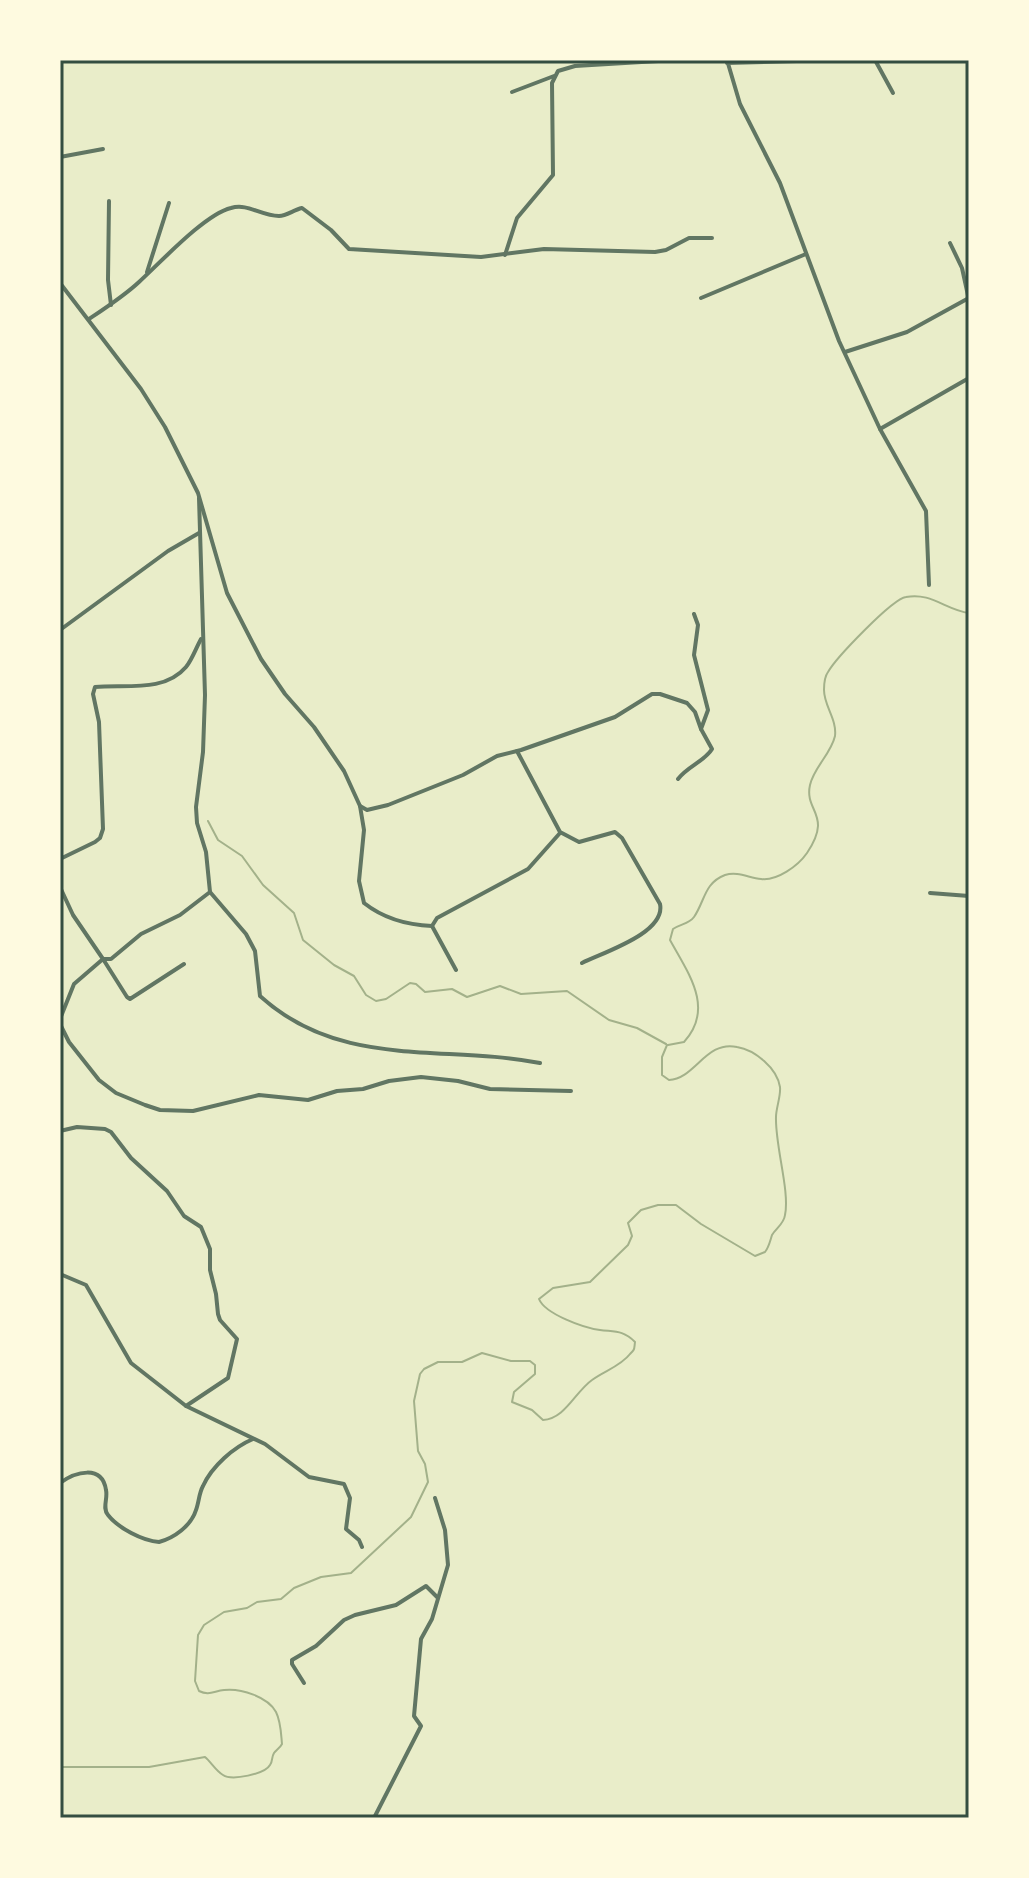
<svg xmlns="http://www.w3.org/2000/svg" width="1029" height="1878" font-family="'Asap Condensed',sans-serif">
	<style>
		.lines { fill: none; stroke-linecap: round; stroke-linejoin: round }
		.stream { stroke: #a3b18a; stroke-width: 2 }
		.minor { stroke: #617663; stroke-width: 4 }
		.neatline { fill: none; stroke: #344e41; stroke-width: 3 }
	</style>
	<rect width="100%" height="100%" fill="#e9edc9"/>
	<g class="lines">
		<g class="stream">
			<polyline points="208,821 218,840 242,856 263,885 294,913 303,940 334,965 354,976 366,995 376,1001 386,999 410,983 416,984 425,992 452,989 467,997 500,986 521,994 567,991 609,1020 637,1028 666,1044"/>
			<path d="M668 1045 684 1042C715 1008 688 973 670 940L673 929C680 924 689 924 694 917 705 901 704 883 725 875 738 871 749 878 761 879 777 881 798 866 807 853 833 814 804 812 810 785 814 767 831 754 835 736 837 719 824 706 824 690 824 685 825 676 828 672 836 658 892 599 906 597 931 592 946 610 969 613"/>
			<path d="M60 1767H149L205 1757C211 1762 216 1771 223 1775 232 1781 265 1774 270 1765 273 1761 271 1758 274 1753 276 1750 280 1748 282 1744 281 1734 281 1722 276 1712 268 1697 241 1688 224 1690 214 1691 209 1696 199 1691L195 1681 198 1635 204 1625 224 1612 247 1608 257 1602 281 1599 294 1588 321 1577 351 1573 411 1517 428 1482 425 1464 418 1451 414 1401 420 1374 424 1369 438 1362H462L482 1353 511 1361H530L535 1365V1374L514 1392 512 1402 532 1410 543 1420C565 1419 575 1392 592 1380 604 1371 621 1366 630 1354 635 1349 634 1350 635 1342 623 1330 615 1332 600 1330 584 1328 545 1314 539 1299L553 1288 590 1282 628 1245 632 1236 628 1223 641 1210 658 1205H676L701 1224 755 1256 765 1252C769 1247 770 1241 772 1235 776 1228 784 1224 785 1215 790 1191 775 1146 776 1117 776 1108 781 1096 780 1087 777 1068 755 1050 737 1047 706 1040 695 1079 669 1080L662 1075V1057L667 1045"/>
		</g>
		<g class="minor">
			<polyline points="727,60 740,104 780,183 839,341 880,429 926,511 929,585"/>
			<polyline points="875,60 893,93"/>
			<polyline points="727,63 831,60"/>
			<polyline points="512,92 554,76"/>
			<polyline points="60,157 103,149"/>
			<polyline points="109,201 108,280 111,305"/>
			<polyline points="950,243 962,268 969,300"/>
			<polyline points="505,255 517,218 553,175 552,83 558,71 575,66 675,60"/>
			<polyline points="147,272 169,203"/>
			<path d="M60 283 141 389 165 427 198 493 227 593 261 659 285 694 314 727 344 771 360 806 364 830 359 881 364 903C383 918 407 925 432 926L456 970"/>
			<polyline points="701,298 806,254"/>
			<path d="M89 319C107 307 124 296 139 282 160 263 205 214 231 208 248 203 261 216 279 216 287 216 293 210 302 208L331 230 349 249 481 257 544 249 655 252 666 250 689 238H712"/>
			<polyline points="845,352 907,332 967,299"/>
			<polyline points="880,429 969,378"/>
			<polyline points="60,630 168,551 199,533"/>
			<path d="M517 751 560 832 579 842 615 832 622 838 660 904C666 933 604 952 582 963"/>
			<path d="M678 779C688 766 705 761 712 749L701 729 708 710 694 655 698 625 694 614"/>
			<polyline points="360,806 367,810 388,805 463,775 497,756 521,750 615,717 652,694 660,694 687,703 695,712 701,729"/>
			<path d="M60 859 95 842 100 838 103 829 99 722 93 694 95 687C125 684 164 693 186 667 192 660 196 648 201 639"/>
			<polyline points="60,887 73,915 103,959 111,959 141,934 180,915 210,892 206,852 197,823 196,807 203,752 205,695 199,498"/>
			<path d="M210 892 246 934 255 951 260 996C341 1070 443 1044 540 1063"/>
			<polyline points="930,893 969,896"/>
			<polyline points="432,926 437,918 528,869 560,833"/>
			<polyline points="184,964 130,999 127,997 103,959 74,984 60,1019 61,1026 69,1042 99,1080 116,1093 145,1105 160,1110 193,1111 259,1095 308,1100 337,1091 363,1089 389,1081 421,1077 458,1081 490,1089 571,1091"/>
			<polyline points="60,1131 77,1127 105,1129 111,1132 131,1158 167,1191 184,1216 201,1227 210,1249 210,1270 216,1294 218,1314 220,1320 237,1339 228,1378 186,1406"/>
			<polyline points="60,1274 86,1285 131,1363 186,1406 265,1444 309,1477 344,1484 350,1498 346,1529 359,1540 362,1547"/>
			<path d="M60 1483C75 1472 102 1464 106 1490 108 1499 102 1508 108 1515 118 1528 143 1541 159 1542 174 1538 191 1526 196 1510 199 1502 199 1493 203 1486 212 1466 234 1447 253 1439"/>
			<polyline points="304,1683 292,1664 292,1660 316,1646 344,1620 355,1615 396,1605 426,1586 437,1597"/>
			<polyline points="374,1818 421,1726 414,1716 421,1639 432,1619 448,1565 445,1530 435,1498"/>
		</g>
	</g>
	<rect width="1029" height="1878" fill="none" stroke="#fefae0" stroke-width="124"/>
	<rect x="62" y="62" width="905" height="1754" class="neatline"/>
</svg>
